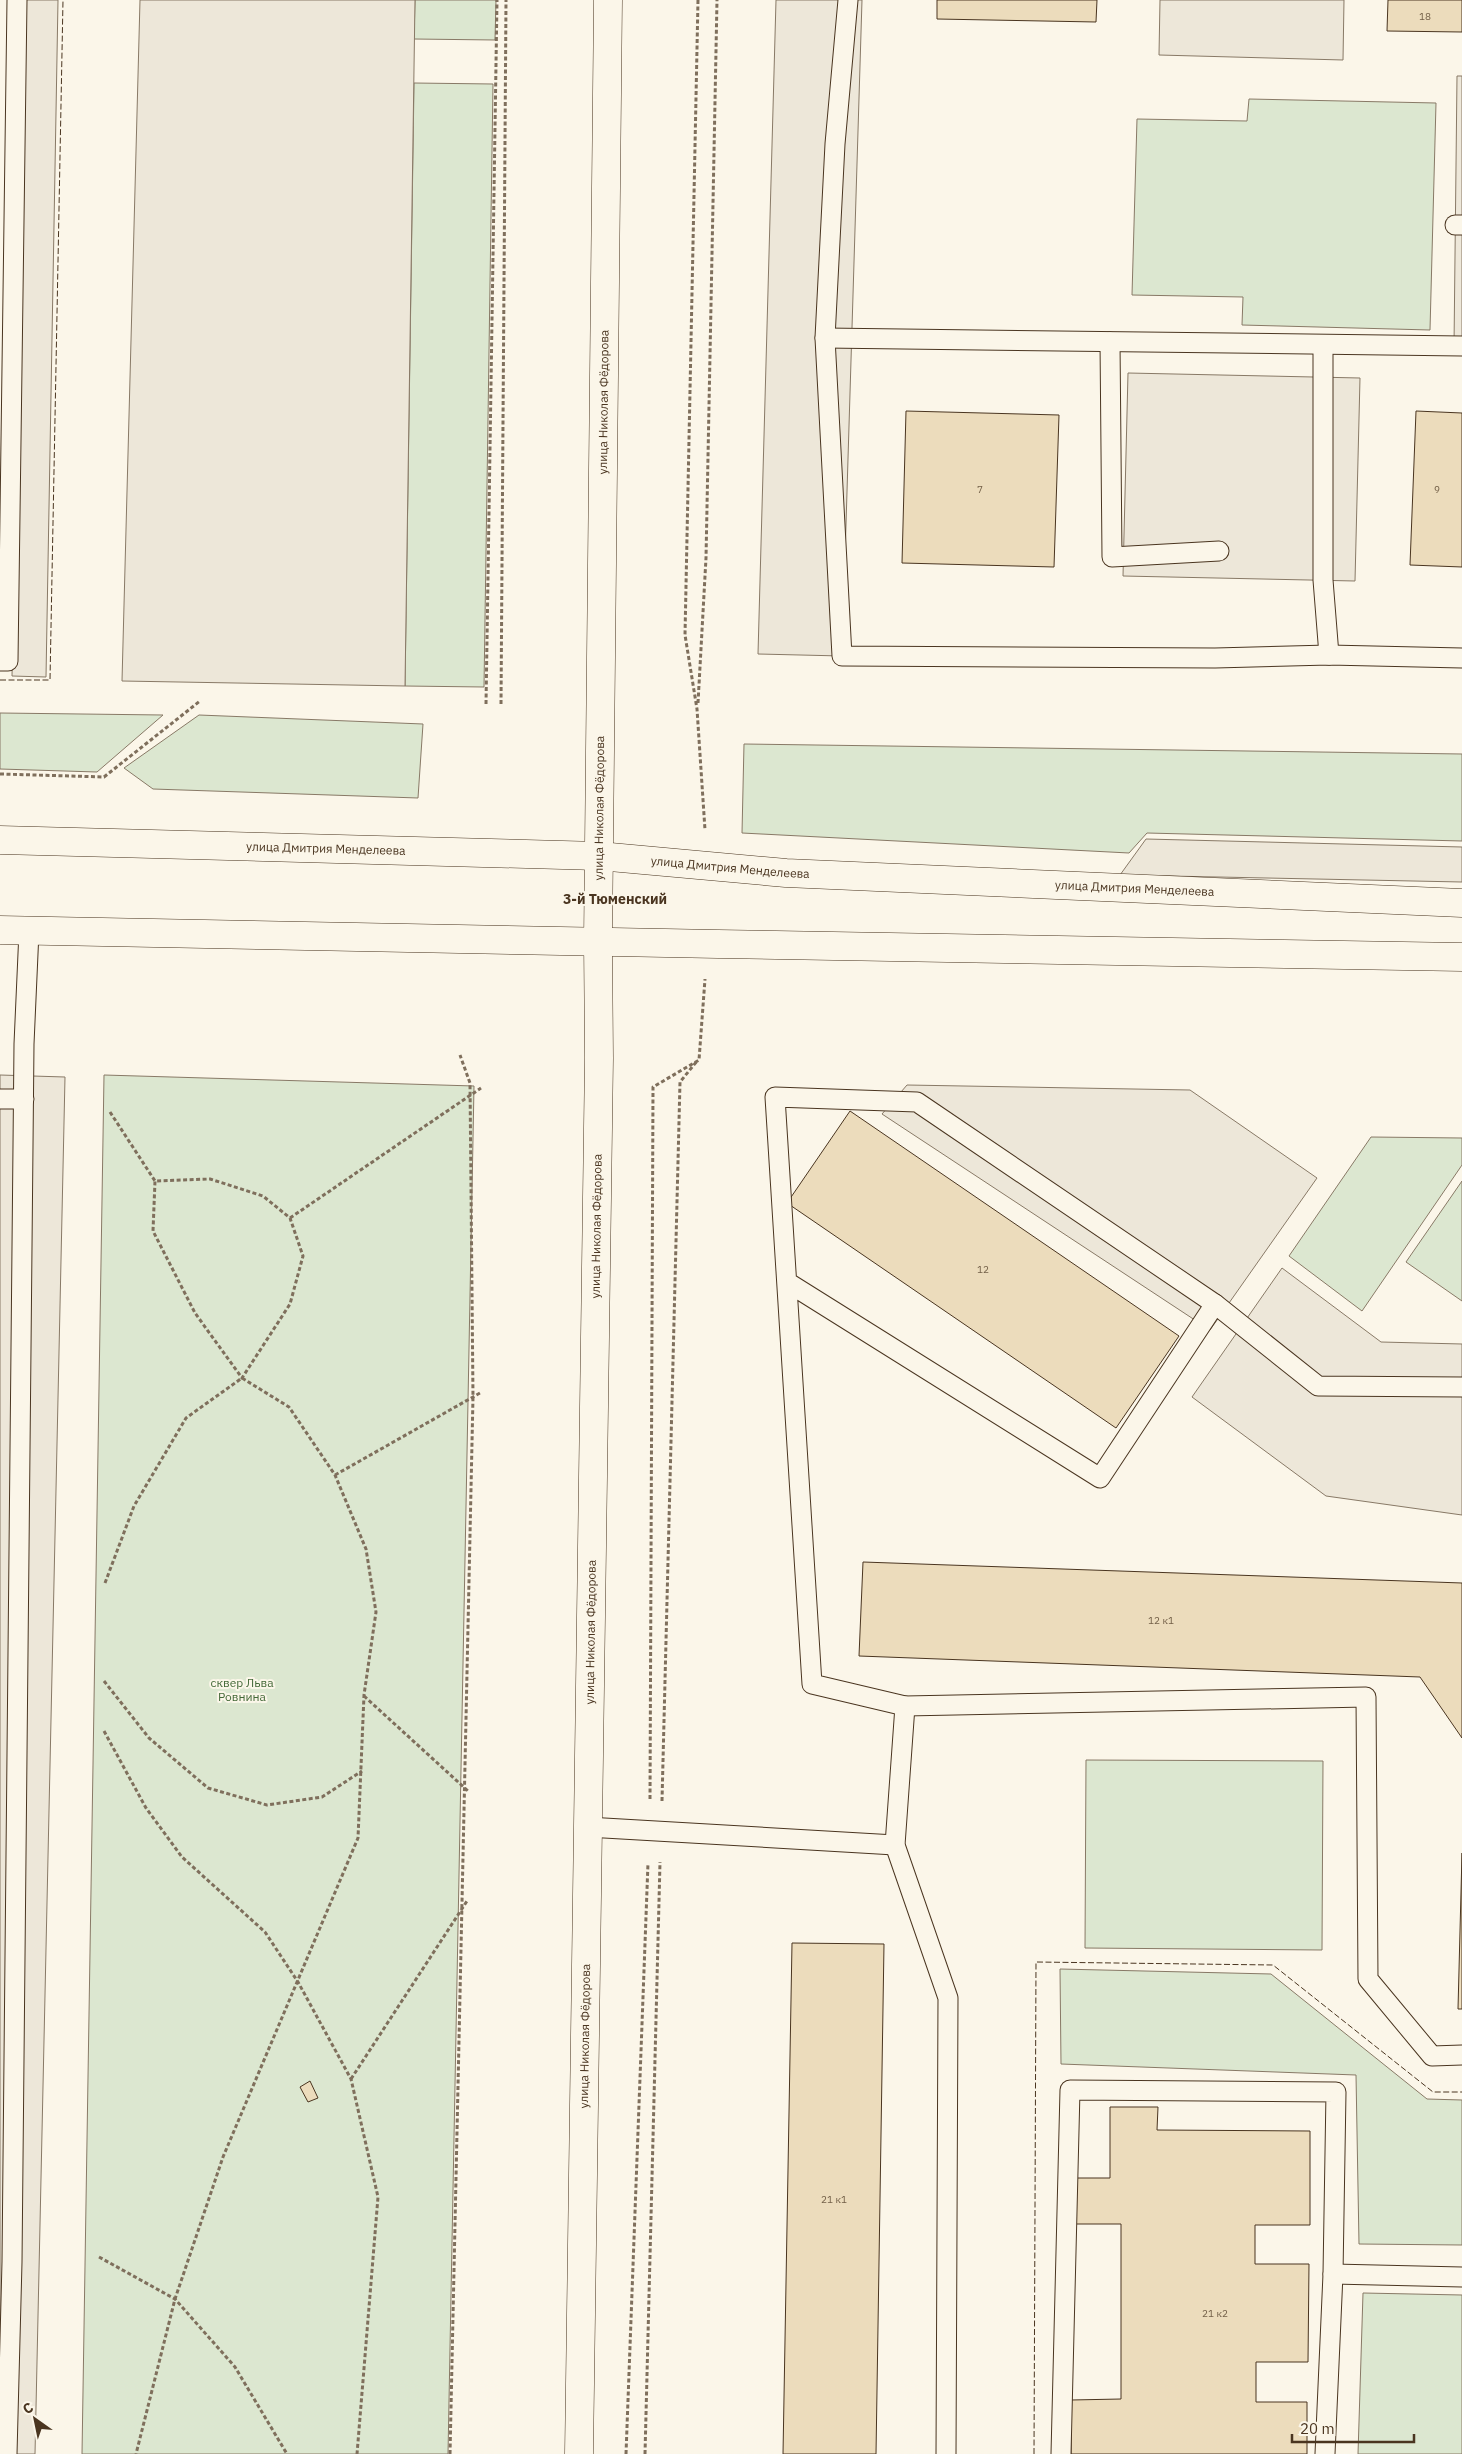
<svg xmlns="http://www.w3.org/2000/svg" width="1462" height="2454" font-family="'IBM Plex Sans',sans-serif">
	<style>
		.green { fill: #dce7d0; stroke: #887966 }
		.parking { fill: #ede7d9; stroke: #887966 }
		.building { fill: #ecdcbc; stroke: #4a3520 }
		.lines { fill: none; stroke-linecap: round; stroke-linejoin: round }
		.lane-casing { stroke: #4a3520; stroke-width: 21 }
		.street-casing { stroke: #4a3520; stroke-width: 29 }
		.secondary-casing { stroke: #4a3520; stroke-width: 29 }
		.path { stroke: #7f6f5c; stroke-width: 3; stroke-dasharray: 4 2.5; stroke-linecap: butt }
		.lane { stroke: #fbf6e9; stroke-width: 19 }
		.street { stroke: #fbf6e9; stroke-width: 28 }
		.secondary { stroke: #fbf6e9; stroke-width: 28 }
		.fence { stroke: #4a3520; stroke-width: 1; stroke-dasharray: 6 2.5; stroke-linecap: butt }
		.labels { text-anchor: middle; stroke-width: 4; stroke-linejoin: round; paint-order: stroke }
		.number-label { font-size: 10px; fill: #725f47 }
		.street-label { font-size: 12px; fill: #4a3520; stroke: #fbf6e9 }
		.park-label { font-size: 12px; fill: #436837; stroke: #fbf6e9 }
		.neighbourhood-label { font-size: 14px; font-weight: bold; fill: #4a3520; stroke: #fbf6e9 }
	</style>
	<rect width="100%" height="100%" fill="#fbf6e9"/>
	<g class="green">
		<polygon points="415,0 496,0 495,40 414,39"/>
		<polygon points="414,83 493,84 484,687 405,686"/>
		<polygon points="1249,99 1436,103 1430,330 1242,325 1243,297 1132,295 1137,119 1247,121"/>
		<polygon points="0,713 163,715 97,772 0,769"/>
		<polygon points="199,715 423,724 418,798 153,789 124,768"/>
		<polygon points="744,744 1462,754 1462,841 1147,833 1129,853 742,833"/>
		<polygon points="104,1075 474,1086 448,2454 82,2454"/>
		<polygon points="1371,1137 1462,1138 1462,1165 1362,1311 1289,1256"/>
		<polygon points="1462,1181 1462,1301 1406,1262"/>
		<polygon points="1086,1760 1323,1761 1322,1950 1085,1948"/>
		<polygon points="1060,1969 1271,1974 1427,2099 1462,2100 1462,2245 1359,2244 1356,2075 1061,2064"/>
		<polygon points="1363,2293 1462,2295 1462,2454 1358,2454"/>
	</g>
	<g class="parking">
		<polygon points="24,0 58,0 46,677 12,676"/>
		<polygon points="140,0 415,0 405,686 122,681"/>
		<polygon points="776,0 862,0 842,656 758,654"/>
		<polygon points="1160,0 1344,0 1343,60 1159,55"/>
		<polygon points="1457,76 1462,76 1462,346 1454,346"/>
		<polygon points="1128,373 1360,378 1355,581 1123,576"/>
		<polygon points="1146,839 1462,847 1462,882 1120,875"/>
		<polygon points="0,1075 65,1077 35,2454 0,2454"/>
		<polygon points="907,1085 1190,1090 1317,1178 1210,1330 882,1114"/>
		<polygon points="1282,1268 1381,1342 1462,1344 1462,1515 1326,1496 1192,1397"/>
	</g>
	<g class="building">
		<polygon points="937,0 1097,0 1096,22 937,19"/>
		<polygon points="1388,0 1462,0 1462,32 1387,31"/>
		<polygon points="906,411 1059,415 1054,567 902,563"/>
		<polygon points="1416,411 1462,413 1462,567 1410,565"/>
		<polygon points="850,1111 1179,1336 1116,1428 787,1203"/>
		<polygon points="863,1562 1462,1583 1462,1738 1420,1677 859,1656"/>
		<polygon points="1462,1853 1462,2009 1458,2009"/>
		<polygon points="792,1943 884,1944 876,2454 783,2454"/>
		<polygon points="310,2081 318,2098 308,2102 300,2087"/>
		<polygon points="1110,2107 1158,2107 1157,2130 1310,2131 1310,2225 1255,2225 1255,2264 1309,2264 1308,2362 1256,2362 1256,2402 1307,2402 1307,2454 1071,2454 1071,2400 1121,2399 1121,2224 1076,2224 1076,2178 1110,2178"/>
	</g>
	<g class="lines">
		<defs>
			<g id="lane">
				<polyline points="848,0 835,144 825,338 842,656 1215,658 1329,655 1462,658"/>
				<polyline points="1455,225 1462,225"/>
				<polyline points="825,338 1462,346"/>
				<polyline points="1110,342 1112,557 1219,551"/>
				<polyline points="1323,346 1323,580 1329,655"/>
				<polyline points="0,661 8,661 17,0"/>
				<polyline points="0,1099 24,1099"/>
				<polyline points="787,1282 1100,1478 1215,1304 917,1102 775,1097 812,1684 905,1706 895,1845 948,1998 946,2454"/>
				<polyline points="1215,1304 1318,1386 1462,1387"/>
				<polyline points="905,1706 1366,1697 1368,1979 1432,2056 1462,2055"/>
				<polyline points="587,1827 895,1845"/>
				<polyline points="1333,2274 1462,2277"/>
				<polyline points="7,2454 12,2262 24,1044 29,931"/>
				<polyline points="1061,2454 1070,2090 1336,2092 1333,2274 1325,2454"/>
			</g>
			<g id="street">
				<path id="s1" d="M579 2454 599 1058 598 940"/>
			</g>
			<g id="secondary">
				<path id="s2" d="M0 840 599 856 786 873 1462 903"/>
				<path d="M0 930C487 942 975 947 1462 957"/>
				<path id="s3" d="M598 940 608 0"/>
			</g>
		</defs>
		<use href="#lane" class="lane-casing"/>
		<use href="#street" class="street-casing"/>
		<use href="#secondary" class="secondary-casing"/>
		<g class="path">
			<polyline points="698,0 685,635 697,709 705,830"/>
			<polyline points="698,703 706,558 717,0"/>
			<polyline points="486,704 497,0"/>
			<polyline points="501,704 506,0"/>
			<polyline points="0,774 104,777 200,701"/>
			<polyline points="110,1112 155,1181 210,1179 263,1196 290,1218 303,1256 290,1304 242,1378 195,1313 153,1231 155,1181"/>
			<polyline points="290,1218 481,1088"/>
			<polyline points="335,1475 480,1393"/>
			<polyline points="105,1583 134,1506 186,1418 242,1378 289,1407 335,1475 366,1549 376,1612 364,1695 358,1838 223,2157 175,2299 136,2454"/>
			<polyline points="104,1681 149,1738 208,1788 267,1805 322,1797 362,1771"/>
			<polyline points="364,1696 468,1791"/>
			<polyline points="104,1731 146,1808 182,1857 265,1932 298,1982 351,2079 378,2197 357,2454"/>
			<polyline points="650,1799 653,1087 699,1060 705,979"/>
			<polyline points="662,1801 680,1082 697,1061"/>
			<polyline points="351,2079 467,1901"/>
			<polyline points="99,2257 175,2299 235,2367 287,2454"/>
			<polyline points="450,2454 473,1397 470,1083 460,1055"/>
			<polyline points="626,2454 648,1863"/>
			<polyline points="645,2454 660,1862"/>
		</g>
		<use href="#lane" class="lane"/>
		<use href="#street" class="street"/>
		<use href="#secondary" class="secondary"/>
		<g class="fence">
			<polyline points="0,680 50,680 63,0"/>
			<polyline points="1034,2454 1036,1962 1273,1965 1433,2092 1462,2092"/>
		</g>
	</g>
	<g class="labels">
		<g class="number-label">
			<text x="1425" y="20">18</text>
			<text x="980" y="493">7</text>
			<text x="1437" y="493">9</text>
			<text x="983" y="1273">12</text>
			<text x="1161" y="1624">12 к1</text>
			<text x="834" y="2203">21 к1</text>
			<text x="1215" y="2317">21 к2</text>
		</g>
		<g class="street-label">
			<text dy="4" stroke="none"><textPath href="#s3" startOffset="538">улица Николая Фёдорова</textPath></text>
			<text dy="4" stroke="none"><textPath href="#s3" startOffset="132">улица Николая Фёдорова</textPath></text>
			<text dy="4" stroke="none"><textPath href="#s2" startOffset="326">улица Дмитрия Менделеева</textPath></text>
			<text dy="4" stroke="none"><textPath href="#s2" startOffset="731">улица Дмитрия Менделеева</textPath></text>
			<text dy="4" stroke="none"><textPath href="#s2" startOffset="1136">улица Дмитрия Менделеева</textPath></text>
			<text dy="4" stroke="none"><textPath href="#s1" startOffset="1228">улица Николая Фёдорова</textPath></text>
			<text dy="4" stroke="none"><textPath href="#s1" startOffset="822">улица Николая Фёдорова</textPath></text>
			<text dy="4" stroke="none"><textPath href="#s1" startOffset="418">улица Николая Фёдорова</textPath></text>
		</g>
		<g class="park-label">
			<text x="242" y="1687">сквер Льва<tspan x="242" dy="14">Ровнина</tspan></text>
		</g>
		<g class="neighbourhood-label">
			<text x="615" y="904">3-й Тюменский</text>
		</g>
	</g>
	<g transform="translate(35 2419) rotate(327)" stroke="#fbf6e9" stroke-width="4" paint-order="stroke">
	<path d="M0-4L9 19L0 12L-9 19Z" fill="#4a3520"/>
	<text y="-8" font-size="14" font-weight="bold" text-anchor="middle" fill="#4a3520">С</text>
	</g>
	<path d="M1292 2434v8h122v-8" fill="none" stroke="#4a3520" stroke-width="2.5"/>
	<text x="1300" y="2434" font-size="15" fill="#4a3520" stroke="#fbf6e9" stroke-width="4" paint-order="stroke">20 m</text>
</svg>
